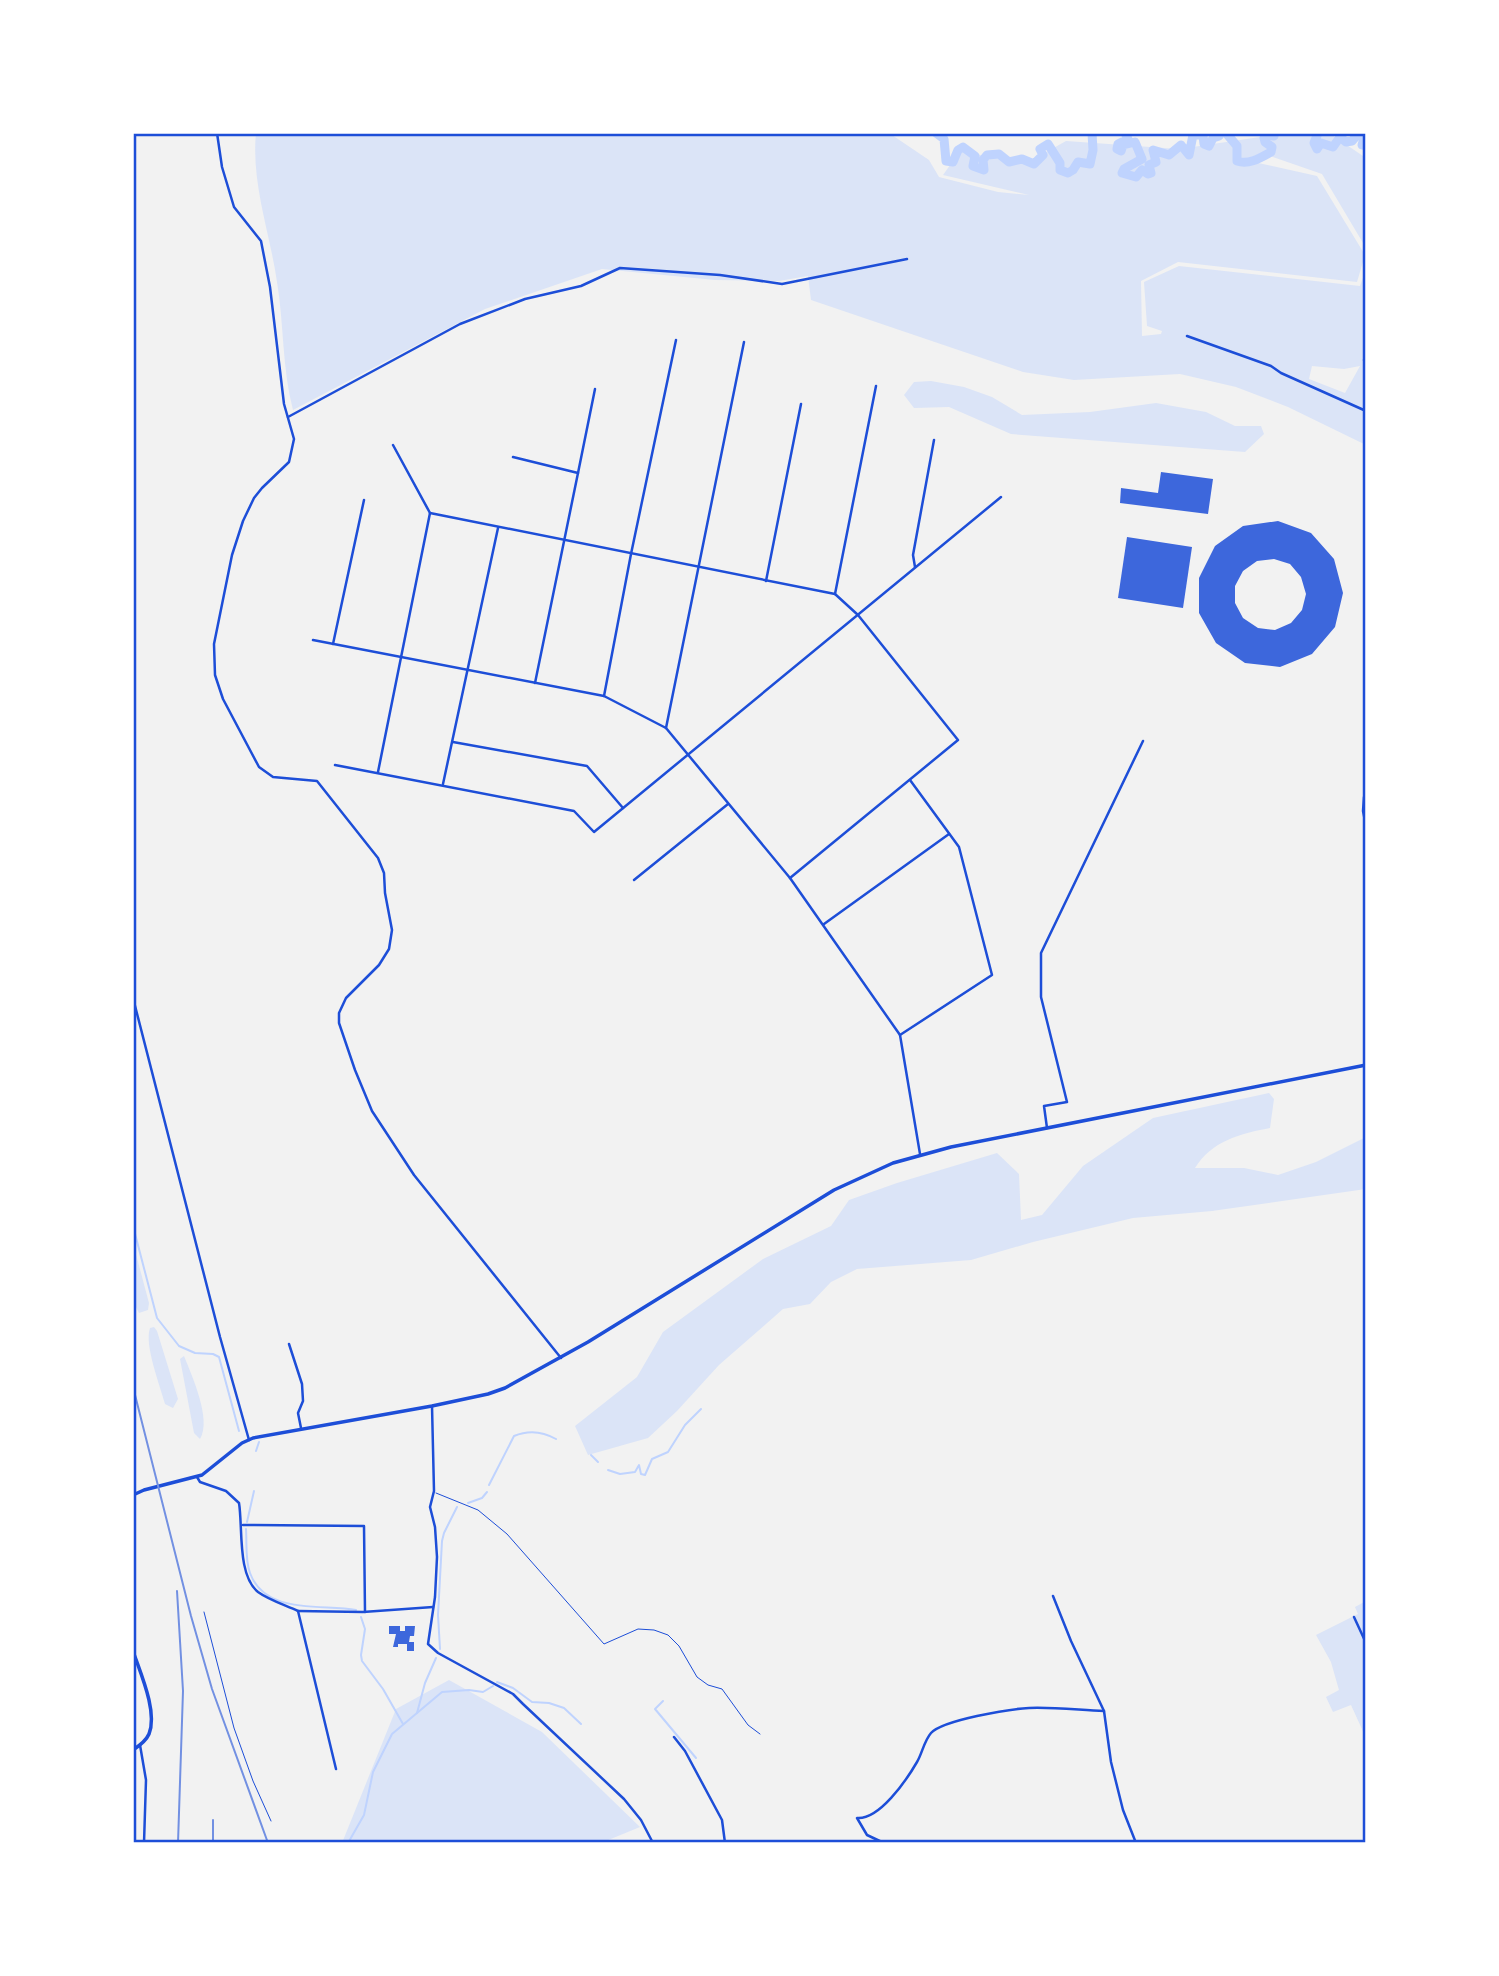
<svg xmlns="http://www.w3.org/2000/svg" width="1499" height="1976" font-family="'Fira Sans Condensed',sans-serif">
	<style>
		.green { fill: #dbe4f7; fill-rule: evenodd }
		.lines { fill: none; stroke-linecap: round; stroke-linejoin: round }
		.stream { stroke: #bfd3fe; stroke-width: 2 }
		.river { stroke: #bfd3fe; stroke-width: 9 }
		.building { fill: #3d67dc; fill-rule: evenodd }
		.service { stroke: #1d4ed8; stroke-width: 1 }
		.minor { stroke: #1d4ed8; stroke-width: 2.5 }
		.secondary { stroke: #1d4ed8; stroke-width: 3.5 }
		.rail { stroke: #7290e2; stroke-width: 2 }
		.neatline { fill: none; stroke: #1d4ed8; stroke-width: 2.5 }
	</style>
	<rect width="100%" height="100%" fill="#f2f2f2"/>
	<g class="green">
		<path d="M256 133H889L929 160 939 177 998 192 1029 195 943 175 960 151 1025 164 1066 141 1179 149 1273 135 1275 133H1329L1366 158V248L1322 174 1261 153 1245 160 1317 176 1365 255 1357 282 1178 262 1141 281 1142 336 1161 334 1162 331 1147 326 1144 282 1179 266 1360 286 1366 269V445L1288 407 1236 387 1180 374 1074 380 1023 372 811 300 808 276 779 281 715 280 602 269 485 309 293 410C282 368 284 324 277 282 270 233 251 183 256 133ZM1312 366 1344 369 1360 366 1345 393 1309 379Z"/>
		<polygon points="931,381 964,387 992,397 1022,415 1090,412 1156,403 1206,412 1235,426 1261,426 1264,434 1245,452 1011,434 949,407 914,408 904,395 914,382"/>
		<path d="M1269 1093 1274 1099 1270 1128C1239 1134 1212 1141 1195 1168H1244L1278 1175 1316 1162 1366 1137V1189L1212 1211 1133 1218 1033 1242 971 1260 857 1269 831 1282 810 1304 783 1309 719 1365 677 1411 648 1438 588 1455 575 1426 637 1377 663 1332 763 1259 831 1226 849 1200 897 1183 997 1153 1019 1174 1021 1220 1042 1215 1083 1166 1153 1118Z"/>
		<polygon points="133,1243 149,1303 148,1310 139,1313 133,1301"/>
		<path d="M154 1327 157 1331 178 1399 173 1408 165 1404C160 1385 144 1345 150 1328Z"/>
		<path d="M184 1356C192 1376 212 1420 200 1439L194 1433 180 1359Z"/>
		<polygon points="1366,1601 1366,1738 1351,1705 1333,1712 1326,1697 1339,1690 1331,1662 1316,1635 1358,1614 1355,1607"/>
		<polygon points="449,1680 542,1732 640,1827 601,1843 342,1843 396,1709"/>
	</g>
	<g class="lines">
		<g class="stream">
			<polyline points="133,1226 157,1318 179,1346 195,1353 213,1354 219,1357 239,1431"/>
			<polyline points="256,1451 259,1442"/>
			<polyline points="591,1455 598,1462"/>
			<polyline points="608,1470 620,1474 635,1472 639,1465 641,1474 645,1475 652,1459 668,1452 685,1425 701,1409"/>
			<path d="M489 1485 514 1436C528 1430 542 1431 556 1439"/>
			<polyline points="468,1503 482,1498 487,1492"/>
			<polyline points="247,1522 254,1491"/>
			<path d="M246 1529C247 1543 245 1560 250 1573 265 1615 321 1604 356 1610"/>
			<polyline points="361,1617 365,1629 361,1655 362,1661 383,1689 403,1724"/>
			<polyline points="440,1649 438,1615 442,1541 444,1533 457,1507"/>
			<polyline points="497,1682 513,1688 532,1702 549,1703 564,1708 581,1724"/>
			<polyline points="663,1701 655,1709 696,1758"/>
			<polyline points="417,1713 425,1683 436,1658"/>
			<polyline points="348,1843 364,1815 373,1772 392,1734 442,1692 469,1690 483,1692 493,1686"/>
		</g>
		<g class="river">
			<polyline points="936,133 944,139 946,161 953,162 958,150 963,147 975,156 973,166 984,170 983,160 987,155 999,154 1009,162 1022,159 1034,164 1043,155 1040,149 1048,144 1060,163 1060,170 1068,173 1073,170 1078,162 1090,164 1093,150 1092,133"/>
			<polyline points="1125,133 1128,139 1118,144 1117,149 1121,151 1123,145 1135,142 1142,159 1124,169 1122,173 1136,177 1142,170 1148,174 1151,173 1149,165 1156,162 1153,150 1169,155 1181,145 1189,155 1193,135 1203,135 1204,144 1209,146 1213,138 1219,136 1221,133"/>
			<path d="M1226 133 1237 146V161C1249 165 1260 158 1271 152L1272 147 1265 142 1264 138 1267 135 1274 136V133"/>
			<polyline points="1318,133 1314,143 1317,149 1321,143 1333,147 1340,137 1346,142 1352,141 1358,134 1364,139 1362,145 1366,146"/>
		</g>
	</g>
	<g class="building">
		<polygon points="1161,472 1213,479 1208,514 1120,503 1121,488 1158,493"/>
		<path d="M1278 521 1311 533 1334 559 1343 593 1335 627 1312 654 1280 667 1245 663 1216 643 1199 613V578L1215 546 1243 526ZM1274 559 1290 564 1301 577 1306 594 1302 610 1291 623 1275 630 1258 628 1243 618 1235 603V586L1243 571 1257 561Z"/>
		<polygon points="1127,537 1192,547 1183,608 1118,598"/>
		<polygon points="389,1626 400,1626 400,1631 405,1631 405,1626 415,1626 414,1636 410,1636 409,1642 414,1642 414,1651 407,1651 407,1644 398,1644 398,1647 393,1647 396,1634 389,1634"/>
	</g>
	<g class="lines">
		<g class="service">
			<polyline points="436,1493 478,1510 507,1534 604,1644 638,1629 654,1630 668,1635 679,1646 697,1677 708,1685 722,1689 748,1725 760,1734"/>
			<polyline points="204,1612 234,1728 253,1781 271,1821"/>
		</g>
		<g class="minor">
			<polyline points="217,133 222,167 234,207 261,241 270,287 284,404 294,439 289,462 262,488 254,498 243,521 232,555 214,644 215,675 223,699 259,767 273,777 317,781 378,858 384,873 385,893 392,930 389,949 379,965 346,998 339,1013 339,1023 355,1070 372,1111 414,1175 561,1358"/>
			<polyline points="1187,336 1271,366 1281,373 1366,411"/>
			<polyline points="1364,360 1366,362"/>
			<polyline points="288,417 460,324 525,299 581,286 620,268 720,275 782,284 907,259"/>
			<polyline points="513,457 578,473 535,683"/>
			<polyline points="578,473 595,389"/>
			<polyline points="430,513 835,594 858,615 958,740 790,878"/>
			<polyline points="915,567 913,555 934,440"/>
			<polyline points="766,581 801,404"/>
			<polyline points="835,594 876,386"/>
			<polyline points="313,640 604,696 666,728 790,878 900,1035 920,1154"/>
			<polyline points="333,644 364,500"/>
			<polyline points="604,696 631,554 676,340"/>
			<polyline points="666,728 744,342"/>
			<polyline points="453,742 587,766 623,808"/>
			<polyline points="335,765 574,811 594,832 1001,497"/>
			<polyline points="378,772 430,513 393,445"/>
			<polyline points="443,784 498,528"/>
			<polyline points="1364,797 1363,811 1366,826"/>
			<polyline points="634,880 728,804"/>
			<polyline points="824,924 949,834"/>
			<polyline points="133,998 220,1337 249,1440"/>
			<polyline points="900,1035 992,975 959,847 910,780"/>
			<polyline points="1047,1128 1044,1106 1067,1102 1041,997 1041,953 1143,741"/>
			<polyline points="289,1344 302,1384 303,1401 298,1413 301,1428"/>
			<polyline points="432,1406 434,1491 430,1507 435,1527 437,1557 435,1597 428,1644 438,1653 513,1694 523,1704 624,1799 641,1820 653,1843"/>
			<path d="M197 1477 200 1482 226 1491 239 1503C243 1527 237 1575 258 1592 269 1600 285 1605 298 1611L336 1769"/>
			<polyline points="243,1525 364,1526 365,1612"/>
			<polyline points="1053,1596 1071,1641 1104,1711 1111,1762 1123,1810 1136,1843"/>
			<polyline points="298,1611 363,1612 433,1607"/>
			<polyline points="1354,1617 1366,1643"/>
			<polyline points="674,1737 685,1751 722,1820 725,1843"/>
			<polyline points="140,1745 146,1780 144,1843"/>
			<path d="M884 1843 867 1835 857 1818C879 1820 906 1781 917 1762 922 1754 924 1741 931 1733 943 1720 1009 1709 1029 1708 1053 1707 1079 1710 1104 1711"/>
		</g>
		<g class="secondary">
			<polyline points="133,1495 144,1490 202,1475 242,1443 253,1438 432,1406 488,1394 505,1388 588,1342 834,1190 893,1163 951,1147 1366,1065"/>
			<path d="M133 1651C140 1672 158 1712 149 1734 146 1741 139 1746 133 1750"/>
		</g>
		<g class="rail">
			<polyline points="133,1387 191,1616 212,1689 268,1843"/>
			<polyline points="177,1591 183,1691 178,1843"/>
			<polyline points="213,1843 213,1820"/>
		</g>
	</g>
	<rect width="1499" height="1976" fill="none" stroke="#ffffff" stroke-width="270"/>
	<rect x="135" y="135" width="1229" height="1706" class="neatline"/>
</svg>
